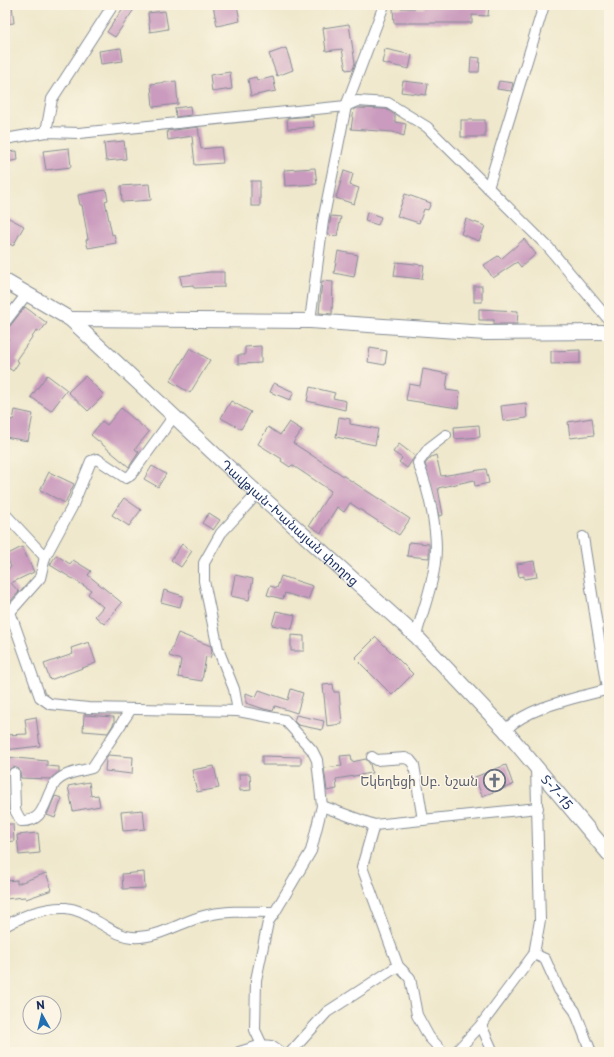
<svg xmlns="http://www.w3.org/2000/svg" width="614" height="1057" font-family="'Playpen Sans','Noto Sans Armenian',sans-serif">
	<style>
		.building { fill: #ca9bbe }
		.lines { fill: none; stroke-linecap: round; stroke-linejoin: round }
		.street-casing { stroke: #858c95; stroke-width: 12 }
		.secondary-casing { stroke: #858c95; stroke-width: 16 }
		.street { stroke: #fff; stroke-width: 10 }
		.secondary { stroke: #fff; stroke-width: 14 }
		.labels { text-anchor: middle; stroke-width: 3; stroke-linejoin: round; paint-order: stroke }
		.street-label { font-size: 13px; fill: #1b2f5e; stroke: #fcf5e5 }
		.worship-label { font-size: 13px; fill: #5b616d; stroke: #fcf5e5; text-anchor: end }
	</style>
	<rect width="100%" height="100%" fill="#fcf5e5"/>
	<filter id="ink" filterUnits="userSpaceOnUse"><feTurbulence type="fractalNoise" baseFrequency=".025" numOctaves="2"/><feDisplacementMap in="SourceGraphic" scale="8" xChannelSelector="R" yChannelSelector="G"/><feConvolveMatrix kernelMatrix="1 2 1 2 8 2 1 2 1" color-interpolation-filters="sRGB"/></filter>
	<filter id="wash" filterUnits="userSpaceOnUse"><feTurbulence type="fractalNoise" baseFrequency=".012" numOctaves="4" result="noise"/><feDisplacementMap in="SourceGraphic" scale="16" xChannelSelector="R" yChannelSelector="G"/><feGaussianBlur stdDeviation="0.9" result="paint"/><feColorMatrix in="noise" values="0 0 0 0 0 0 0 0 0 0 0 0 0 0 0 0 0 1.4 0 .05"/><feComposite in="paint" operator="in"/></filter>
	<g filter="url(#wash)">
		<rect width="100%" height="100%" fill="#efe8cc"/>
		<g id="blocks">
			<g class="building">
				<polygon points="5,5 12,5 14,23 5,24"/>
				<polygon points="125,5 137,5 115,37 107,32"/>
				<polygon points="213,5 237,5 240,21 217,26"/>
				<polygon points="423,5 477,7 477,5 489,5 488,16 472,15 472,23 394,23 393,8 423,8"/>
				<polygon points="165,11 168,29 150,32 148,13"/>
				<polygon points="349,24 355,63 353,69 346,70 342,49 326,51 323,28"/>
				<polygon points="121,48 123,61 101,64 99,51"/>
				<polygon points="286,48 293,70 277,76 269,54"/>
				<polygon points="385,49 412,55 409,69 382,63"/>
				<polygon points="471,57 480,58 479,72 470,72"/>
				<polygon points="230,72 232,89 212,92 210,75"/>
				<polygon points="256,77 257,81 273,77 276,91 251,96 248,79"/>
				<polygon points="176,81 178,104 153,107 151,84"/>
				<polygon points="403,81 428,84 426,95 401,92"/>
				<polygon points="499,81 513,83 511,91 497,89"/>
				<polygon points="190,106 191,115 176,117 175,108"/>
				<polygon points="358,108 386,109 395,115 395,122 406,124 404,136 393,132 351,129 354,109"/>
				<polygon points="313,116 314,127 288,129 287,118"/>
				<rect x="461" y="120" width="24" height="17"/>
				<polygon points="198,127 201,149 221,147 223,163 195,165 192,136 168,140 167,131"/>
				<polygon points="124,141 126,159 106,161 104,143"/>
				<polygon points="69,148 71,167 46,170 43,151"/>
				<polygon points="17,151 18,160 5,162 5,152"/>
				<polygon points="315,168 317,184 285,186 284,170"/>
				<polygon points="344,171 353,174 350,185 359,188 354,204 336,198"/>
				<rect x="251" y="181" width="9" height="25"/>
				<polygon points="149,184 151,200 122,202 121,186"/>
				<polygon points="106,190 108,200 105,201 112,235 114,234 116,243 88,248 86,240 88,239 82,205 80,205 78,195"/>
				<polygon points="405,194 431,203 428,210 424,209 419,223 397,216"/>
				<polygon points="367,212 381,217 378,225 365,221"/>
				<polygon points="5,216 24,226 13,246 5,241"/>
				<polygon points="331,216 341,217 337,236 328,235"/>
				<polygon points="466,219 485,226 479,241 461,234"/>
				<polygon points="524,239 536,254 521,267 517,262 493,278 484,265 498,256 501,259"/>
				<polygon points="338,251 358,255 354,277 334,273"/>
				<polygon points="396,262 424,265 422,279 394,276"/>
				<polygon points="210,272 224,272 224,287 194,288 193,285 182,286 180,276"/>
				<polygon points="322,281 333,282 332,314 319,313"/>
				<rect x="474" y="286" width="8" height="16"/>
				<polygon points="25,307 47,323 40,332 37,330 16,360 19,362 13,371 5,366 5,344 9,338 5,335 5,328 10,326"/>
				<polygon points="479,309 518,311 517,324 494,324 494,320 479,320"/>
				<polygon points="261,346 261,363 238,364 238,355 245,355 245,347"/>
				<polygon points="190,348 210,360 190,393 170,381"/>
				<polygon points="370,348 387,351 385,365 368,362"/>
				<polygon points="580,350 580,363 551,364 551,351"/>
				<polygon points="423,369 448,374 446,390 460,392 458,408 406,400 409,384 420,386"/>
				<polygon points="47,375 67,390 51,411 31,397"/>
				<polygon points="85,376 104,395 88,411 68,392"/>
				<polygon points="274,383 294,392 290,400 270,392"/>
				<polygon points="310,387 335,393 333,398 346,401 345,410 307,401"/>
				<polygon points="231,401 251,412 241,429 221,418"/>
				<polygon points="526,403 527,418 503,421 501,406"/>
				<polygon points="121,408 149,432 135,449 139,452 129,467 91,435 102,421 107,425"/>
				<polygon points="15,410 33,414 28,441 5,437 5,419 13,420"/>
				<polygon points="339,417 350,419 350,424 378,429 375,445 336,437"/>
				<polygon points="592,418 594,435 570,438 568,422"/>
				<polygon points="289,422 302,430 293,443 410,519 399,535 350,503 344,512 337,507 321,533 309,525 331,491 292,465 290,467 281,461 282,459 258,444 268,427 280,435"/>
				<polygon points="479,425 480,437 455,439 454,427"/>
				<polygon points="399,444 415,456 407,468 399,462 402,458 393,452"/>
				<polygon points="436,455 441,476 486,469 489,483 475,486 474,480 438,488 443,515 439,516 425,464 431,457"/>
				<polygon points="152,466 166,474 158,487 144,479"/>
				<polygon points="49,472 74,484 65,503 40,490"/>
				<polygon points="124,498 141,510 129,526 112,515"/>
				<polygon points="209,513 220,520 213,530 202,523"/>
				<polygon points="409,542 429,544 429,558 407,556"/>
				<polygon points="182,544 192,551 181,567 171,560"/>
				<polygon points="22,547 34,572 11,583 19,592 5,607 5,570 11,567 6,555"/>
				<polygon points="56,555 70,564 73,560 91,571 88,575 122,603 104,624 95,616 103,607 88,594 91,590 50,565"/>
				<polygon points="534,561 537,577 524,579 524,576 519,577 517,564"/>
				<polygon points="235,575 253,579 249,600 231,596"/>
				<polygon points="281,576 313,586 308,600 285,593 283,599 267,595 270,586 277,588"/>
				<polygon points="164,590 183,596 180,607 161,602"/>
				<polygon points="276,611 295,615 292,629 272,625"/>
				<polygon points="178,633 211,646 212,652 210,658 206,656 202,681 178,677 181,660 169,656"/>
				<polygon points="291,635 304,636 304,651 291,651"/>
				<polygon points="376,637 413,674 392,695 355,658"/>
				<polygon points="89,642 96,663 50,680 44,664 73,654 71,648"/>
				<polygon points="333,684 334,692 339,692 342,724 327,726 323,685"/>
				<polygon points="291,689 303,693 297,713 275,706 273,711 264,709 246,703 246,693 256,697 259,690 288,700"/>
				<polygon points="84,715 114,717 114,723 108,733 83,731"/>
				<polygon points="296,715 324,721 322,730 298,725 294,721"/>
				<polygon points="36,717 40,746 5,750 5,735 27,734 25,719"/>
				<polygon points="108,755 133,757 132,774 105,771 106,759"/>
				<polygon points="351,755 352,762 366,759 370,764 372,773 336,779 337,789 327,791 324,768 342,766 340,756"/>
				<polygon points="262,756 301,757 301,765 262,765"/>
				<polygon points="6,757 47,761 47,766 59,767 59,772 50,779 21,778 19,769 13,767 9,770 8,774 5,775"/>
				<polygon points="506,765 513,785 482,796 475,777"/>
				<polygon points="214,766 219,788 197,792 192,770"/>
				<polygon points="239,774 250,774 251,790 240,791"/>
				<polygon points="89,782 91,796 98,795 100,806 73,811 68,786"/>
				<polygon points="55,796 62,798 55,818 47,815"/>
				<polygon points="143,810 145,829 123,831 121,812"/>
				<polygon points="5,824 13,824 14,841 5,842"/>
				<polygon points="38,833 40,853 19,855 17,835"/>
				<polygon points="144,872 145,888 123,889 122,874"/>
				<polygon points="46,873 52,890 26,899 25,897 5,899 5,881 17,880 17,884"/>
			</g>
		</g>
	</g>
	<g filter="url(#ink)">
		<use href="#blocks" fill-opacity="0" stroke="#858c95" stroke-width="1"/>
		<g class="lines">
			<defs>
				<g id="street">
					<polyline points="46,132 52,99 113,5"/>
					<polyline points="5,139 46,132 79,133 346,106 357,101 388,103 427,127 548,247 609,320"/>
					<polyline points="488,188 544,5"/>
					<polyline points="310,321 323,221 346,106 384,5"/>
					<polyline points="5,322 26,295"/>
					<polyline points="5,514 45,557"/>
					<polyline points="583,537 607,689"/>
					<polyline points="5,614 10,612 40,578 45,557 72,507 91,461 97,459 126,478 131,475 174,416"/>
					<path d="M416 636C422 612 433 586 435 562 439 535 429 489 418 463L429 448 446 435"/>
					<polyline points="238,711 234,689 218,649 204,581 204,563 221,533 258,493"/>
					<path d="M505 730C532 705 574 699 609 689"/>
					<polyline points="372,757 376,760 405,758 410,760 414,765 423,820"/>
					<path d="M14 773 15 810 21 821C46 822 43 800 55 783 63 773 80 771 92 768L131 709"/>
					<polyline points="322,806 374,825 538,808"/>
					<polyline points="374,825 362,867 398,966 410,978 417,1015 429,1037 443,1052"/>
					<polyline points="275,912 268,922 256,980 255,1030 262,1045 271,1046 280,1052"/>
					<path d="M5 926C22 916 45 907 66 908 76 909 88 915 96 921 108 927 118 936 132 937 159 939 183 920 208 915 230 910 252 912 275 912L311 851 322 806 317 760 312 750 285 720 238 711 88 708 50 704 40 697 10 612"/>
					<polyline points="534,954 545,959 559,990 575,1011 591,1052"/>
					<polyline points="481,1025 493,1052"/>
					<polyline points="239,1052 262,1045"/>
					<polyline points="291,1052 327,1012 398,966"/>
					<polyline points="456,1052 481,1025 534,954 540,920 536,767"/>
				</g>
				<g id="secondary">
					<path id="s1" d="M5 281 70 319 223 462 416 636 505 730 609 854"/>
					<polyline points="70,319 310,321 486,333 609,332"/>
				</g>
			</defs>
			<use href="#street" class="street-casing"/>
			<use href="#secondary" class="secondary-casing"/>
			<use href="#street" class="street"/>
			<use href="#secondary" class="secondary"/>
		</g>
	</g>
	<defs>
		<symbol id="church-ring" viewBox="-11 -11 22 22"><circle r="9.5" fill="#fcf5e5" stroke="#6b7280" stroke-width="1.5"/><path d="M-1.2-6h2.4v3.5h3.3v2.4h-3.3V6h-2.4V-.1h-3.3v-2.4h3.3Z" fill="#6b7280"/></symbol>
	</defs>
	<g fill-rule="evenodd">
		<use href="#church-ring" x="482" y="768" width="25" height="25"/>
	</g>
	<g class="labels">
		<g class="street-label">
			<text dy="5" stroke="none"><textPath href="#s1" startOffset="375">Դավթյան-Խանայան փողոց</textPath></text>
			<text dy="5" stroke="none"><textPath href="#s1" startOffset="755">Տ-7-15</textPath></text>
		</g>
		<g class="worship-label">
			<text x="478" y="786">Եկեղեցի Սբ. Նշան</text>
		</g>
	</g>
	<rect width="614" height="1057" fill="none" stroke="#fcf5e5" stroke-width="20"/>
	<g transform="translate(42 1015) rotate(352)"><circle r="19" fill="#fcf5e5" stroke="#a2a6af"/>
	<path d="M0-3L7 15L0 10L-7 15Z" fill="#1f6fb2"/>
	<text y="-6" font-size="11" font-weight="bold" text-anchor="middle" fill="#1b2f5e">N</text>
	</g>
</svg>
